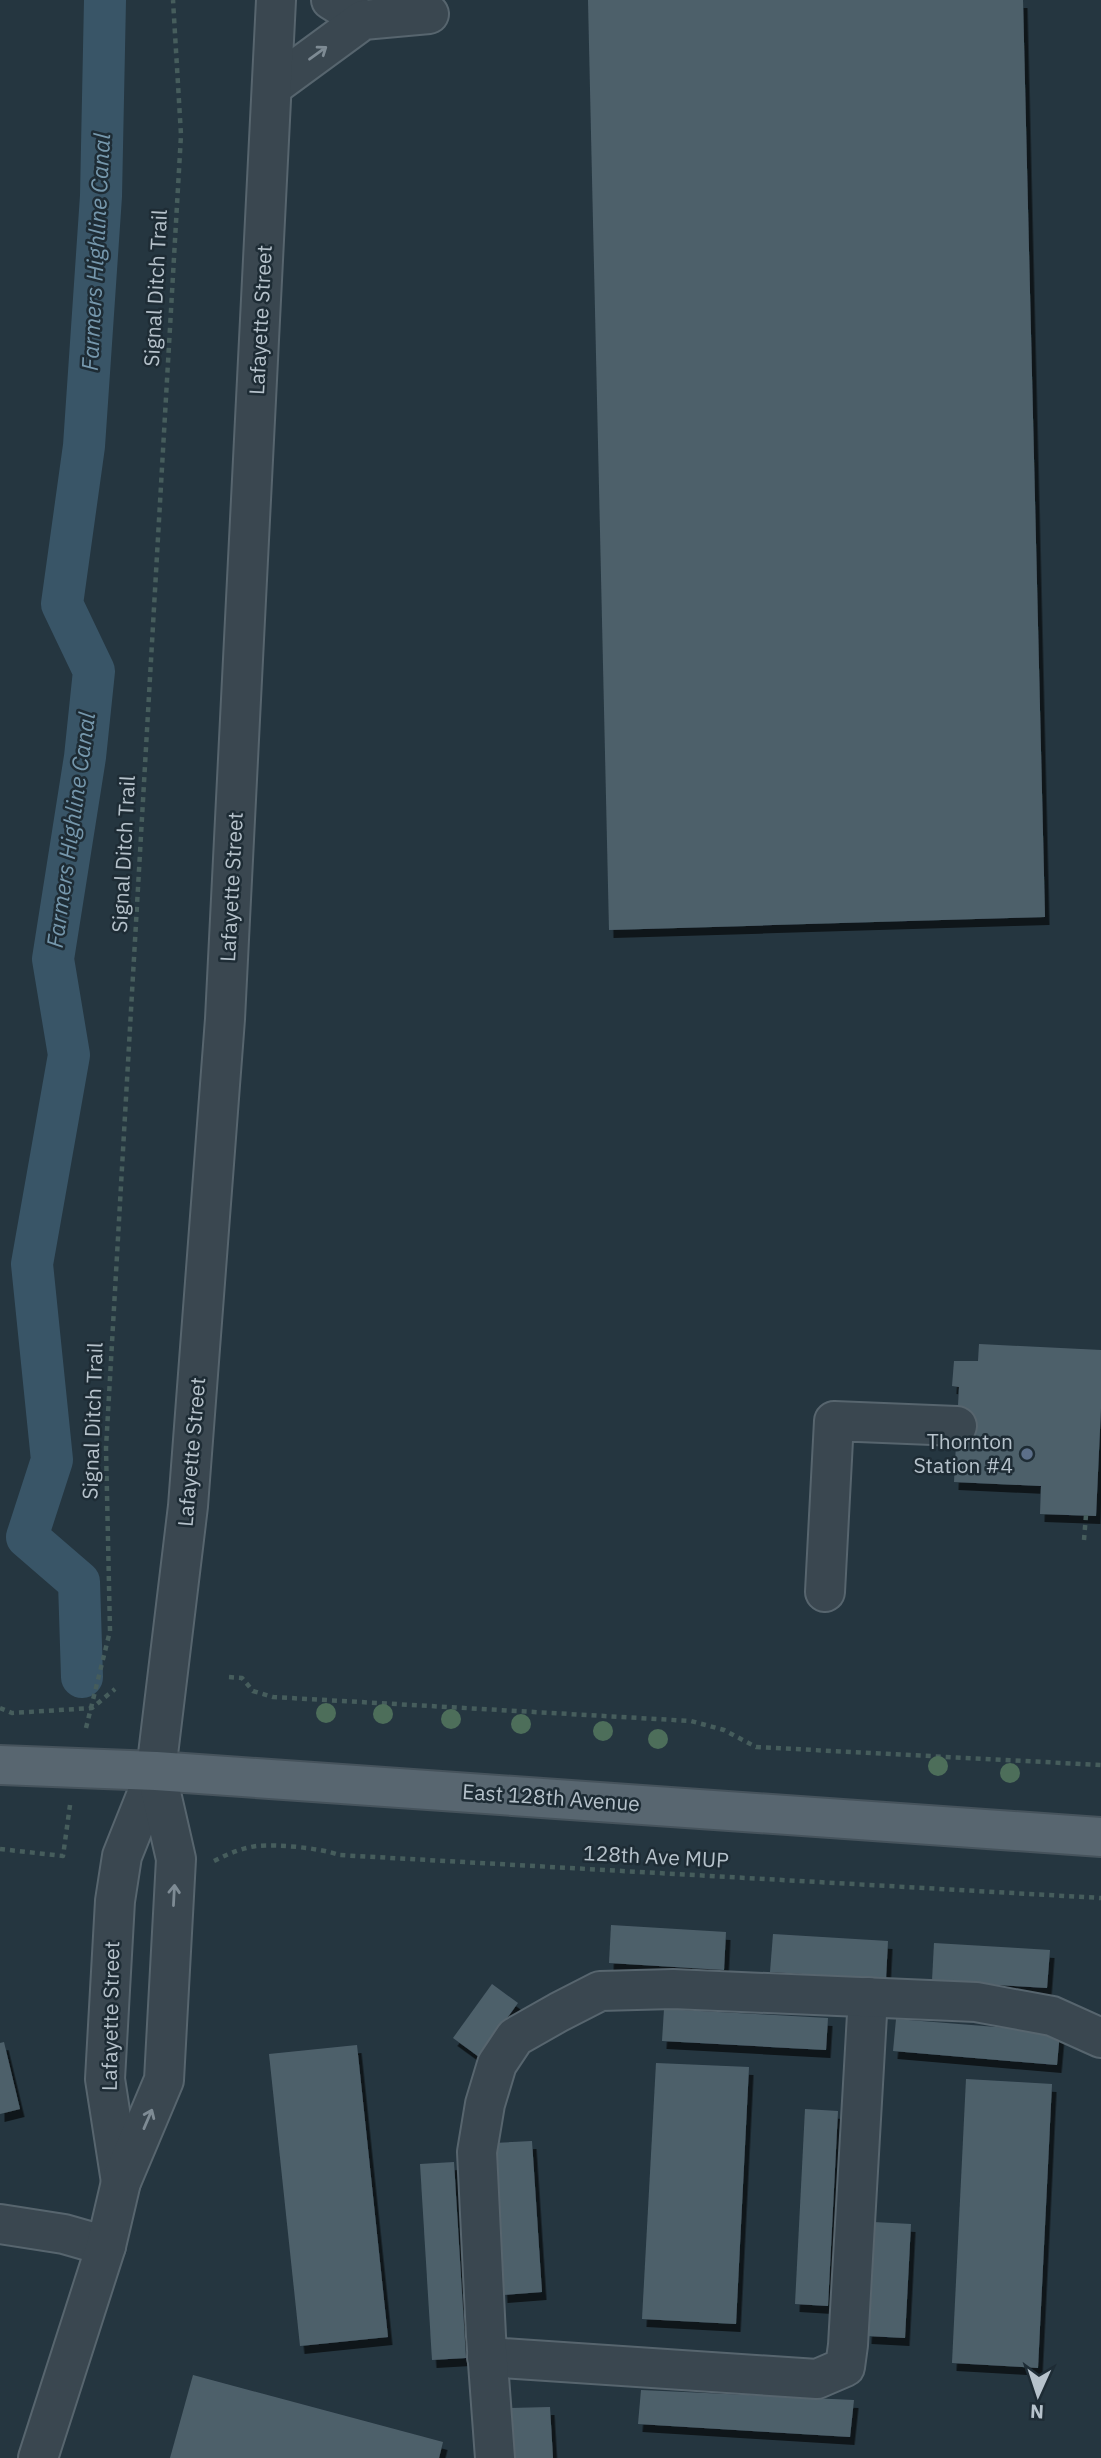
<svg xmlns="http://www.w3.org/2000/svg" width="1101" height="2458" font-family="'IBM Plex Sans',sans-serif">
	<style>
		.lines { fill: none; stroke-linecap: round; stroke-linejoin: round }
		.canal { stroke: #395567; stroke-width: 42 }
		.building { fill: #4e606b; filter: url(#shadow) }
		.minor-casing { stroke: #57656e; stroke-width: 42 }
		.major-casing { stroke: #46535c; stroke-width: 42 }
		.path { stroke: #465d5c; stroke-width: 4.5; stroke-dasharray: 5 5; stroke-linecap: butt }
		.minor { stroke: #3a4750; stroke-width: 38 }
		.major { stroke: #586670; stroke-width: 38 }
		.tree { fill: #4d6e5a }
		.oneway { stroke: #7e8b94 }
		.service-dot { fill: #5c6f8a; stroke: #1e2c35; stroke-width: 2.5 }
		.labels { text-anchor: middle; stroke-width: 5; stroke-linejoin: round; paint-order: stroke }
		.street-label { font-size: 21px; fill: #b6c2cb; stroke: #1e2c35 }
		.poi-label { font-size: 21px; fill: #b6c2cb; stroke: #1e2c35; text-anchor: end }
		.water-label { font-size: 23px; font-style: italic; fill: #7698ad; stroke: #1e2c35 }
	</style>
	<defs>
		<filter id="shadow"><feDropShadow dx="4.5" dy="8" stdDeviation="0" flood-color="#0009"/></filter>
	</defs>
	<rect width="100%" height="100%" fill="#253640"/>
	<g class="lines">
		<polyline class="canal" points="82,1677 79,1582 27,1537 52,1460 32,1264 69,1055 53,959 85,757 94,671 62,604 84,446 101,196 105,0"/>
	</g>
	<g class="building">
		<polygon points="588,0 1023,0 1045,917 609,930"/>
		<polygon points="979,1344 1101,1350 1101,1408 1096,1516 1040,1514 1041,1486 954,1482 959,1387 952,1386 954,1361 978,1361"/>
		<polygon points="611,1925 726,1932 724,1970 609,1963"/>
		<polygon points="773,1934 888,1941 886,1979 770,1972"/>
		<polygon points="934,1943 1050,1950 1047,1988 932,1981"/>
		<polygon points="492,1984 518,2003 479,2057 453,2038"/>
		<polygon points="664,2009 828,2018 826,2050 662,2041"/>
		<polygon points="896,2019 1060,2032 1057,2065 893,2051"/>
		<polygon points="4,2042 20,2109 0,2114 0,2043"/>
		<polygon points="357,2045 388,2337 300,2346 269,2054"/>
		<polygon points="656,2063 749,2067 736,2324 642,2319"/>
		<polygon points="966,2079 1052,2084 1038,2368 952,2363"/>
		<polygon points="805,2109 838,2111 828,2306 795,2304"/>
		<polygon points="532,2141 542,2292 503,2295 493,2143"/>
		<polygon points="454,2162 466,2358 432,2360 420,2164"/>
		<polygon points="873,2222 911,2224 905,2338 867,2336"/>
		<polygon points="193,2375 443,2442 439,2458 170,2458"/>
		<polygon points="641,2390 854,2400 850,2437 638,2424"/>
		<polygon points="550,2407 553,2458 515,2458 511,2408"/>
	</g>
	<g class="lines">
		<defs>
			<g id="minor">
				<polyline points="331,0 363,20"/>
				<polyline points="273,86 363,20 429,14"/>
				<polyline points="825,1592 834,1421 957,1426"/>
				<polyline points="121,2182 105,2079 115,1901 122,1856 156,1771 188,1506 225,1019 276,0"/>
				<polyline points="0,2224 64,2234 106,2246"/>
				<polyline points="487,2357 817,2379 845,2367 848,2345 868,1997"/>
				<polyline points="38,2458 106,2246 121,2182 164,2080 176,1859 156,1771"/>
				<polyline points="495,2458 486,2336 477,2152 485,2104 497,2064 515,2037 559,2012 600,1991 673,1989 976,2002 1052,2016 1101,2038"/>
			</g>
			<polyline id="major" points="0,1765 156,1771 1101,1837"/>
		</defs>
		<use href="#minor" class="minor-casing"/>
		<use href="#major" class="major-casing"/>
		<g class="path">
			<polyline points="1084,1540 1086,1515"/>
			<polyline points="229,1677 242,1678 253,1691 273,1697 691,1721 724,1730 756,1747 1101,1765"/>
			<polyline points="0,1708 12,1713 92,1708 115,1689"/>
			<polyline points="86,1728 110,1631 106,1448 181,135 173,0"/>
			<polyline points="0,1849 63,1856 70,1805"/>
			<path d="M214 1861C228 1854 241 1848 257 1846 277 1844 321 1848 339 1855L1101 1898"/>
		</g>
		<use href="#minor" class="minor"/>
		<use href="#major" class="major"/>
	</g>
	<g class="tree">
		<circle cx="326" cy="1713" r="10"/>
		<circle cx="383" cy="1714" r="10"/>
		<circle cx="451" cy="1719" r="10"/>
		<circle cx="521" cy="1724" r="10"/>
		<circle cx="603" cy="1731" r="10"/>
		<circle cx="658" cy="1739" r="10"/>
		<circle cx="938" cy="1766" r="10"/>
		<circle cx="1010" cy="1773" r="10"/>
	</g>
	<defs><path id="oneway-shaft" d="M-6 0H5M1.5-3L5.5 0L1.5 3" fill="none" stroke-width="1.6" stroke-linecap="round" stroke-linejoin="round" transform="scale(1.75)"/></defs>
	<g class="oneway">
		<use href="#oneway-shaft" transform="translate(318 53) rotate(-36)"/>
		<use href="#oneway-shaft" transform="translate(174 1895) rotate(-87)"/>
		<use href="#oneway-shaft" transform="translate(148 2119) rotate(-67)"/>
	</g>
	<circle class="service-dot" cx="1027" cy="1454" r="7"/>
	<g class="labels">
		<g class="street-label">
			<text transform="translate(156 288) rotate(-87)" y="7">Signal Ditch Trail</text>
			<text transform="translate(261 320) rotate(-87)" y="7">Lafayette Street</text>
			<text transform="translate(124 854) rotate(-87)" y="7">Signal Ditch Trail</text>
			<text transform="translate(232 887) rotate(-87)" y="7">Lafayette Street</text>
			<text transform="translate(93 1421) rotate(-88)" y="7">Signal Ditch Trail</text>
			<text transform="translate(192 1452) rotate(-85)" y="7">Lafayette Street</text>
			<text transform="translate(551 1798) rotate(4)" y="7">East 128th Avenue</text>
			<text transform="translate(656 1857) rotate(3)" y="7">128th Ave MUP</text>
			<text transform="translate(111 2016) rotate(-89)" y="7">Lafayette Street</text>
		</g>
		<g class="poi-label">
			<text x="1013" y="1449">Thornton<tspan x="1013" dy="24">Station #4</tspan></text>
		</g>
		<g class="water-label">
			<text transform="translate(96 252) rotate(-87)" y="8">Farmers Highline Canal</text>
			<text transform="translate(71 830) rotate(-82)" y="8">Farmers Highline Canal</text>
		</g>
	</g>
	<g transform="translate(1038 2395) rotate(183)" stroke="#1e2c35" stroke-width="5" paint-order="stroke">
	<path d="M0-5L12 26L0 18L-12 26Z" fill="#b6c2cb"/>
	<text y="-10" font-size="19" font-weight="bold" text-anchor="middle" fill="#b6c2cb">N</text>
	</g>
</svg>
